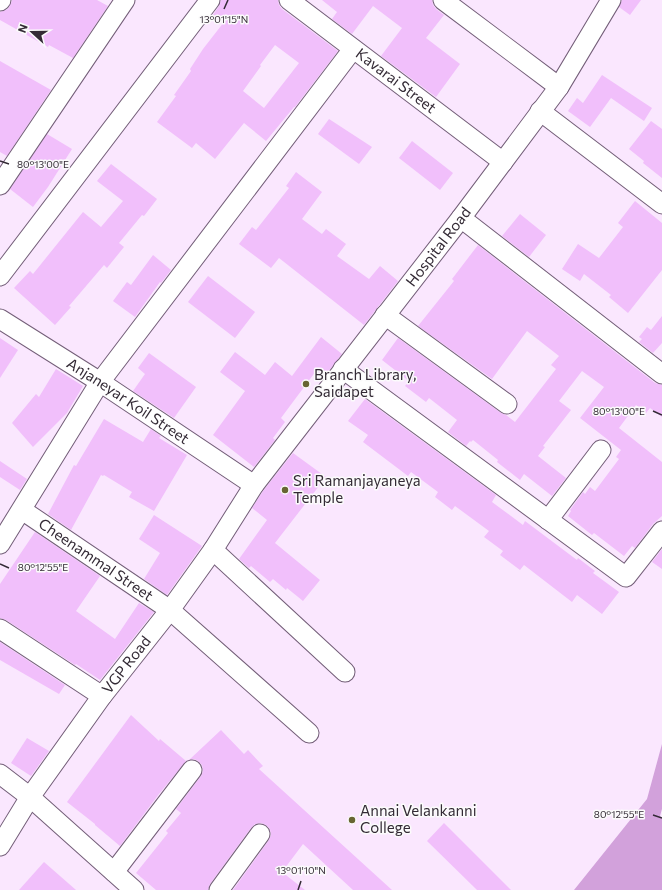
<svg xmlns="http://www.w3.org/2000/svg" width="662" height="890" font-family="Commissioner,sans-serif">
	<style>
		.water { fill: #d2a1db }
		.building { fill: #f1bffb; fill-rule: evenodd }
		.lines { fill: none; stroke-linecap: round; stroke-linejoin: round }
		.minor-casing { stroke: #735e78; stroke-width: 21 }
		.minor { stroke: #fff; stroke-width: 19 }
		.ticks { fill: none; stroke: #332a35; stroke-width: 1.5 }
		.poi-dot { fill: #676532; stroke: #fbfbfb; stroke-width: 1.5 }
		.labels { text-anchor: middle; stroke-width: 3; stroke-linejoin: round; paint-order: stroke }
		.street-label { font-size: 15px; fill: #332a35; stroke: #fbfbfb }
		.poi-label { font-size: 15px; fill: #332a35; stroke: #fbfbfb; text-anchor: start }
		.ticks-label { font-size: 10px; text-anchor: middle; fill: #332a35; stroke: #fbfbfb; stroke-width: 3; stroke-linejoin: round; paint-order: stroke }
	</style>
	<rect width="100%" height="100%" fill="#fae7fe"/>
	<polygon class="water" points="662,744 662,809 660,816 662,818 662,890 574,890 647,799"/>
	<g class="building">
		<polygon points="12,0 97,0 108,6 73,58 49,45 48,47 0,20 0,12 8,9 11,3"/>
		<path d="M221 0H278L279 5 282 9 338 51 295 107H294L266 141 244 123 215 159 196 143 192 148 157 122 176 96 174 95 191 71 190 69 203 49 224 22 213 15 219 6ZM275 45 299 63 264 108 243 91 261 66 260 65Z"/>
		<polygon points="322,0 432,0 433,5 436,9 444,15 426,38 460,64 436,97 381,56 402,28 373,6 352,34 332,19 337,12"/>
		<polygon points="622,0 641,0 630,15 619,7"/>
		<polygon points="0,61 51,90 7,156 0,152"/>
		<polygon points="602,75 652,108 644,121 611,98 590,127 568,111 577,98 583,103"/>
		<polygon points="329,119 372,147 359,164 318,134"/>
		<polygon points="651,121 662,129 662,178 643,163 644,161 629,149"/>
		<polygon points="47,134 72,149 48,187 33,207 10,189"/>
		<polygon points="412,141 453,173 440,190 399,158"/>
		<polygon points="111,164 157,199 144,216 142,215 119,243 124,247 107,268 104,265 69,306 71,307 55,325 14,288 30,271 33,274 83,212 101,227 123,201 97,181"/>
		<polygon points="296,172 322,192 302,219 322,234 326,229 346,244 337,256 369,279 380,266 398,281 364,325 279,258 271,268 239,244 252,227 256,230 289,188 286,186"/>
		<polygon points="635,201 662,223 662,270 628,313 609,297 611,295 584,274 580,281 562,269 578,244 599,258 623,227 618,223"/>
		<polygon points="520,214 546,235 529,257 502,236"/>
		<polygon points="478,245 655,383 662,385 662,417 650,408 646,413 636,405 619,428 662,462 662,516 653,524 635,548 632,546 624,556 594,533 592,535 568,516 571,511 570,510 583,492 585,494 590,487 595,491 619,459 616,457 621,450 580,418 604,387 582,371 559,401 571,410 543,446 545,447 538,456 566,478 552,496 524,474 520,480 497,462 498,460 473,440 471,442 470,441 466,446 448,432 457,420 429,398 426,402 405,386 409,381 382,360 398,338 501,413 506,415 515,422 556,369 551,365 559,356 527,331 492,379 418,326 454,281 452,279"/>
		<polygon points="153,255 171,270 161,283 160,282 135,317 113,301 127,282 131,285"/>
		<polygon points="208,276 255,312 235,338 188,302"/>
		<polygon points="662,316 662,343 653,353 639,342 642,339 639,337 647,327 651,330"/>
		<polygon points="321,337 342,354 324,377 316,371 281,418 285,422 273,438 275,440 254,467 213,435 245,391 220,372 235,352 265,375 275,362 292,376"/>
		<polygon points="0,338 18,350 0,378"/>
		<polygon points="149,353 196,387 174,418 133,391 145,374 138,368"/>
		<polygon points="56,369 83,386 67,413 33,447 12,423 36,394 39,397"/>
		<polygon points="365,399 496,495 492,502 523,525 525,521 577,560 578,558 595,571 593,573 619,592 602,614 577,595 572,602 524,565 520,570 500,555 503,551 484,537 489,531 455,506 452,510 435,497 438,492 411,472 408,476 363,442 368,435 348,421"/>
		<polygon points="104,419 143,442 151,429 161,436 159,438 187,455 154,511 129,497 132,492 104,475 103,476 101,475 71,530 48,514 74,465 76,466"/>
		<polygon points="293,453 326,477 275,543 320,580 303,601 287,588 286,590 273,579 270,582 251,566 249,568 239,559 267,520 252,508 263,491"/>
		<polygon points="0,461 27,479 20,490 0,477"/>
		<polygon points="154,515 202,546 167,595 144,579 160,553 139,539"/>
		<polygon points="35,532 100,576 76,611 115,639 139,603 154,612 100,680 76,664 75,665 6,620 0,618 0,584"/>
		<polygon points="662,549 662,569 652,562"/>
		<polygon points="0,642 65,685 59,694 0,660"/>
		<polygon points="131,715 159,741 160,739 186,761 159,794 120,846 95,825 95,824 67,802"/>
		<polygon points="221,730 244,754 248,750 263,766 259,769 392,890 353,890 303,844 282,872 305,890 233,890 269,840 271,835 270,829 266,825 261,823 255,824 251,828 210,884 208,890 156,890 136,873 168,833 166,831 181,813 176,809 201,776 203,771 202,765 198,761 194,759 189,760"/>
		<polygon points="27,738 49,751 31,776 11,763"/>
		<polygon points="444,823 511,890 477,890 427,841"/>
		<polygon points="44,862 76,890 19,890"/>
	</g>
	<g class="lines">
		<defs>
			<g id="minor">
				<path id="s1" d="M289 0 503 162"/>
				<polyline points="443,0 559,87"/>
				<polyline points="0,1 1,0"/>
				<polyline points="540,111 662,204"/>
				<polyline points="0,185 125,0"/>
				<polyline points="461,218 662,374"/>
				<polyline points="0,276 210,0"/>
				<polyline points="385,315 507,404"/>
				<path id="s2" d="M0 319 100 382 254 485"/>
				<polyline points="343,369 626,577 662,531"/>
				<path id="s3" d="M22 510 170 610 309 733"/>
				<polyline points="548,520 601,450"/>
				<polyline points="0,544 100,382 353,49"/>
				<polyline points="213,550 345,672"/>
				<polyline points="0,629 102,696"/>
				<polyline points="0,774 30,797 134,890"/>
				<path id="s4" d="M0 846 30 797 102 696 170 610 213 550 254 485 461 218 559 87 611 0"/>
				<polyline points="114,872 192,770"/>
				<polyline points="219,890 260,834"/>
			</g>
		</defs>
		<use href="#minor" class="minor-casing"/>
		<use href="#minor" class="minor"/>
	</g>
	<path class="ticks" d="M224 9 228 0M0 161 9 164M653 411 662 415M0 564 9 568M653 815 662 818M298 890 301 881"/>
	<g class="poi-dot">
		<circle cx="306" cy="384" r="4"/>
		<circle cx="285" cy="490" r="4"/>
		<circle cx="352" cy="820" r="4"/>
	</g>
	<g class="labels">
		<g class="street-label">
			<text dy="5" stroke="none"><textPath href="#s1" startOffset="134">Kavarai Street</textPath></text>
			<text dy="5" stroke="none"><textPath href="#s4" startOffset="743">Hospital Road</textPath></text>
			<text dy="5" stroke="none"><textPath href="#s2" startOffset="152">Anjaneyar Koil Street</textPath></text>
			<text dy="5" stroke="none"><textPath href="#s3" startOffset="89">Cheenammal Street</textPath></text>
			<text dy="5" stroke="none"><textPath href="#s4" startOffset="221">VGP Road</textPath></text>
		</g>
		<g class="poi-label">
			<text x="314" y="380">Branch Library,<tspan x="314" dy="17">Saidapet</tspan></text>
			<text x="293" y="486">Sri Ramanjayaneya<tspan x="293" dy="17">Temple</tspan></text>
			<text x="360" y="816">Annai Velankanni<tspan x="360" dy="17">College</tspan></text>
		</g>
	</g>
	<g class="ticks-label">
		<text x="224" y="23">13°01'15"N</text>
		<text x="43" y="168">80°13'00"E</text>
		<text x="619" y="415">80°13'00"E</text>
		<text x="43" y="571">80°12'55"E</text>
		<text x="619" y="818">80°12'55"E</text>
		<text x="301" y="874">13°01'10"N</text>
	</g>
	<g transform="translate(32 32) rotate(291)" stroke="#fbfbfb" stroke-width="3" paint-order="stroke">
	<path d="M0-3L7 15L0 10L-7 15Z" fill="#332a35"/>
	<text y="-6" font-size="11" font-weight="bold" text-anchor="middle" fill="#332a35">N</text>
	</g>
</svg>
